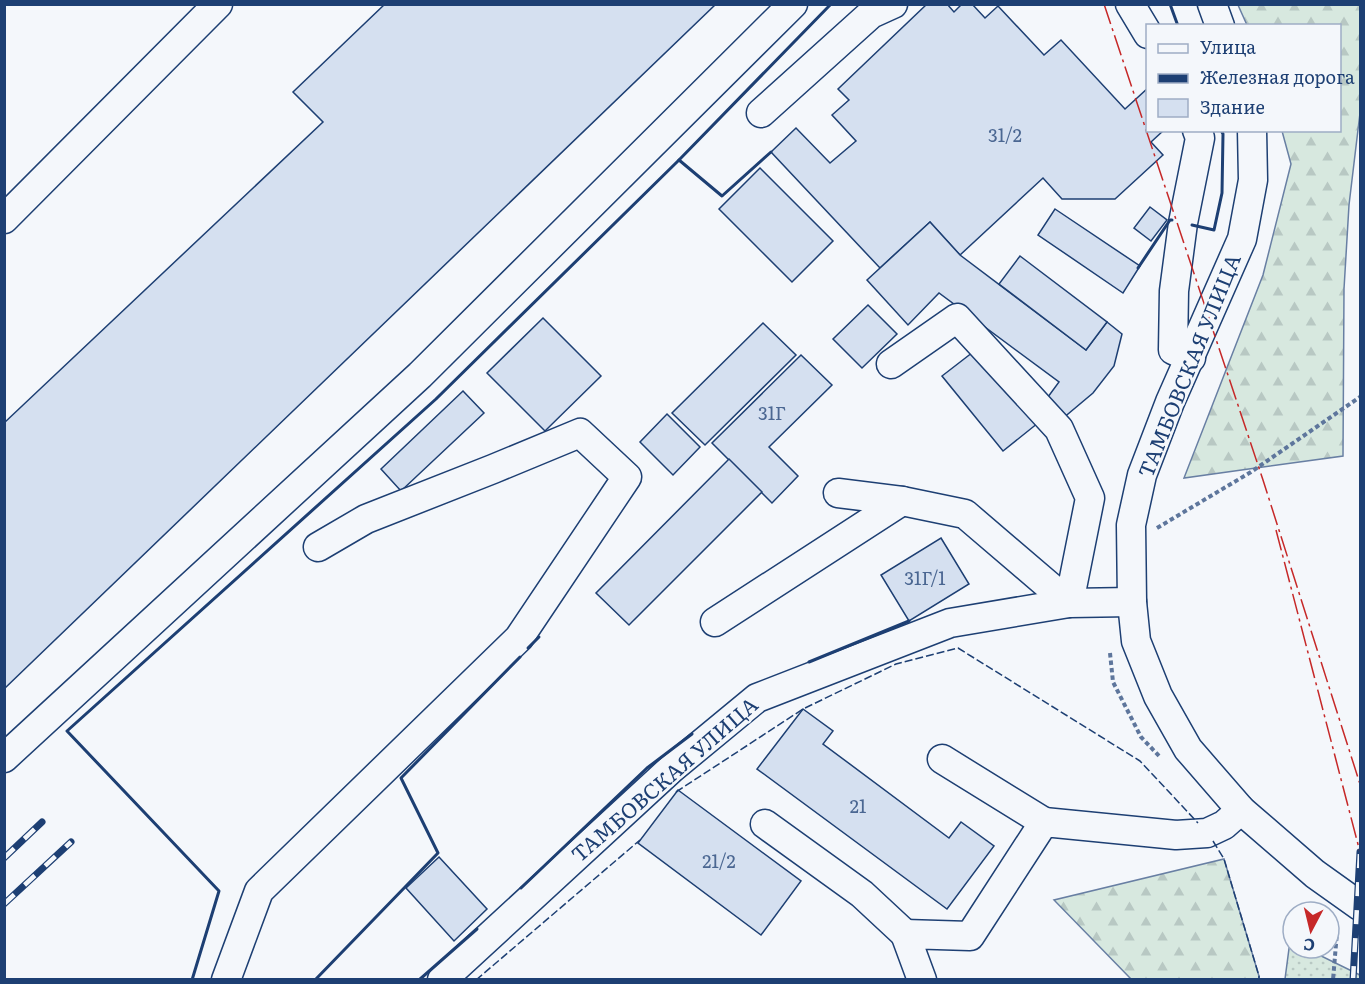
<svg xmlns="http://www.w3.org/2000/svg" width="1365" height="984" font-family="Literata,serif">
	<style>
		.grass { fill: url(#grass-dots); stroke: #687fa3; stroke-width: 1.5 }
		.forest { fill: url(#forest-firs); stroke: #687fa3; stroke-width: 1.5 }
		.building { fill: #d5e0f0; stroke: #1d3f73; stroke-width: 1.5 }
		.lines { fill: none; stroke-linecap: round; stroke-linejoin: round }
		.minor-casing { stroke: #1d3f73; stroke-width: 31 }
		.path { stroke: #5e769c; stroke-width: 4; stroke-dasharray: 4.5 3; stroke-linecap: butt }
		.minor { stroke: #f4f7fb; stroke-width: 28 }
		.rail-casing { stroke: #1d3f73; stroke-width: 7 }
		.rail { stroke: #f4f7fb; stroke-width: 4.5; stroke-dasharray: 14; stroke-linecap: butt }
		.fence { stroke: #1d3f73; stroke-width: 1.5; stroke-dasharray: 8 3; stroke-linecap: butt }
		.wall { stroke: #1d3f73; stroke-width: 3 }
		.power { stroke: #c62828; stroke-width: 1.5; stroke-dasharray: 21 4.5 3 4.5; stroke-linecap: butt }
		.labels { text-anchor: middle; stroke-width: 4.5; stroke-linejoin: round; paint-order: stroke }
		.number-label { font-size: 18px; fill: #4b6792 }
		.street-label { font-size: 21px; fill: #1d3f73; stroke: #f4f7fb }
	</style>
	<defs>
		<pattern id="grass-dots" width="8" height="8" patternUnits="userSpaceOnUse" patternTransform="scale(1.5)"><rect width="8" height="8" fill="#d7e8df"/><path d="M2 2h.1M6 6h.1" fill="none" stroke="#b8c8c3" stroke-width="1.8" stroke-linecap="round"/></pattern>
		<pattern id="forest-firs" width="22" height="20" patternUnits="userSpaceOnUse" patternTransform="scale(1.5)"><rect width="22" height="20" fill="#d7e8df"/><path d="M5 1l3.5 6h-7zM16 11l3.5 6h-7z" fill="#b8c8c3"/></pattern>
	</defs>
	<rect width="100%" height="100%" fill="#f4f7fb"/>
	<polygon class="grass" points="1290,941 1293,942 1293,948 1305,948 1360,975 1360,979 1285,979"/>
	<g class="forest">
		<polygon points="1238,5 1360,5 1360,113 1349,205 1344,289 1343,456 1184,478 1263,275 1291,164 1282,131 1340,130 1340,26 1247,25"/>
		<polygon points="1224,859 1259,976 1259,979 1131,979 1054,900"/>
	</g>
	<g class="building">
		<polygon points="385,4 716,4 4,689 4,423 323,122 293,92"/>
		<polygon points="927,4 947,4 954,12 962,4 972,4 985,18 998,6 1044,55 1061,40 1125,109 1148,88 1148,130 1164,130 1151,142 1163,155 1115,199 1062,199 1043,178 960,255 930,222 880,268 771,152 796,128 830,163 856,141 832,115 849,100 838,89"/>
		<polygon points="760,168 833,241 792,282 719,209"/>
		<polygon points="1150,207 1167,220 1151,241 1134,228"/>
		<polygon points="1055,209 1140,266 1123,293 1038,235"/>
		<polygon points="930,222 960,255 1086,350 1107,322 1122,334 1114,366 1093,393 1062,419 1045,401 1059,382 939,293 908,325 867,280"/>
		<polygon points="1020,256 1107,322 1086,350 999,284"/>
		<polygon points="868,305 897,334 862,368 833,339"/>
		<polygon points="543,318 601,376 545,431 487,373"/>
		<polygon points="763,323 796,355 705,445 672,413"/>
		<polygon points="977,349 1038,423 1003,451 942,376"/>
		<polygon points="801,355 832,385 769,447 798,476 772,503 712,443"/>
		<polygon points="463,391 484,413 401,491 381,469"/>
		<polygon points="667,414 700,447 673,475 640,442"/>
		<polygon points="729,459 762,492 629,625 596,593"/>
		<polygon points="941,538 969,584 909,621 881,575"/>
		<polygon points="803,709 833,731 823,744 949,838 961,822 994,846 947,909 757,769"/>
		<polygon points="678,790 801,881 761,935 638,843"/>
		<polygon points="439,857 487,909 454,941 406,888"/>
	</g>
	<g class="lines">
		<defs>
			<g id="minor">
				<polyline points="1130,4 1148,34"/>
				<polyline points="1212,4 1220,26"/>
				<polyline points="761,113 871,14 893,4"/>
				<polyline points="1252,130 1253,180 1242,239 1170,402 1142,475 1131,525 1132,602 1136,641 1158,696 1188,749 1241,810 1315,874 1360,906"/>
				<polyline points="4,219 218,4"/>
				<polyline points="1191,358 1173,350 1174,291 1183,223 1200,138 1197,130"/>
				<polyline points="838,493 902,501 965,514 1069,603 1090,498 1059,429 957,318 891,364"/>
				<polyline points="715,622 902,501"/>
				<polyline points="4,758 420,375 793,4"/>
				<polyline points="942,759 1044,822"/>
				<polyline points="765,824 862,894 905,934"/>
				<polyline points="226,980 259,891 519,638 627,477 580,433 493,469 366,519 318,547"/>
				<polyline points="442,980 671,769 757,698 950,623 1069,603 1132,602"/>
				<polyline points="922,980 905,934 970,936 1044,822 1176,835 1207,833 1224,825 1241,810"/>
			</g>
		</defs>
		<use href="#minor" class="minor-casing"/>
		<g class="path">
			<polyline points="1157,528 1251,472 1360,397"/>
			<polyline points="1110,653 1113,682 1141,737 1160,757"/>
			<polyline points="1307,904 1316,912"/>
			<polyline points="1329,925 1337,932 1333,980"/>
		</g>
		<use href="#minor" class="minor"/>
		<defs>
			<g id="rail">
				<polyline points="4,858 42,822"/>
				<polyline points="4,904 71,842"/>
				<polyline points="1353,980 1360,852"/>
			</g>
		</defs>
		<use href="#rail" class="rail-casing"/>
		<use href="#rail" class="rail"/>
		<g class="fence">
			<polyline points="676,792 803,709 896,664 958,648 1140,761 1198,823"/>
			<polyline points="1213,841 1224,859 1259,976 1259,980"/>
			<polyline points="476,980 640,840"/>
		</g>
		<g class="wall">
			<polyline points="1170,4 1178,26"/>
			<polyline points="679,160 722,196 771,152"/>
			<polyline points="1192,225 1214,230 1222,193 1223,134 1221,130"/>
			<polyline points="1138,268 1170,220 1172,220"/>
			<polyline points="528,648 539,637"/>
			<polyline points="809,662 909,621"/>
			<polyline points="521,888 647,768 692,734"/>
			<polyline points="192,980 219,891 67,731 436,399 679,160 831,4"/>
			<polyline points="315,980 438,853 401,778 520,657"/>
			<polyline points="419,980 477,929"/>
		</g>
		<g class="power">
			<polyline points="1104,4 1263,480 1360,784"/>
			<polyline points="1276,530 1360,852"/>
		</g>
	</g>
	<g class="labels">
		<g class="number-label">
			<text x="1005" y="142">31/2</text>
			<text x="772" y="420">31Г</text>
			<text x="925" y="585">31Г/1</text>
			<text x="858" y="813">21</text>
			<text x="719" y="868">21/2</text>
		</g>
		<g class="street-label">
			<text transform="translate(1190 366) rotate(-68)" y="7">ТАМБОВСКАЯ УЛИЦА</text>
			<text transform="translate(665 780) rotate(-41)" y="7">ТАМБОВСКАЯ УЛИЦА</text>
		</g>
	</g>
	<rect width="1365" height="984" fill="none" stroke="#1d3f73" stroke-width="12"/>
	<rect x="1146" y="24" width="195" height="108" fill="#f4f7fb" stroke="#9eadc5" stroke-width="1.5"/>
	<rect x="1158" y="44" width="30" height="9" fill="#f4f7fb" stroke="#9eadc5" stroke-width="1.5"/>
	<text x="1200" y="54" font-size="18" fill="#1d3f73">Улица</text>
	<rect x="1158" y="74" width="30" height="9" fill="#1d3f73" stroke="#9eadc5" stroke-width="1.5"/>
	<text x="1200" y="84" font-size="18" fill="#1d3f73">Железная дорога</text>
	<rect x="1158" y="99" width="30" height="18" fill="#d5e0f0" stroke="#9eadc5" stroke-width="1.5"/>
	<text x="1200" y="114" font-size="18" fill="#1d3f73">Здание</text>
	<g transform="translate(1311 930) rotate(187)"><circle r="28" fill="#f4f7fb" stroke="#9eadc5" stroke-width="1.5"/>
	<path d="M0-4.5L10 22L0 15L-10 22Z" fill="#c62828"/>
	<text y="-9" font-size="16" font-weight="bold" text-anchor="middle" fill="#1d3f73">С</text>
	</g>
</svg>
